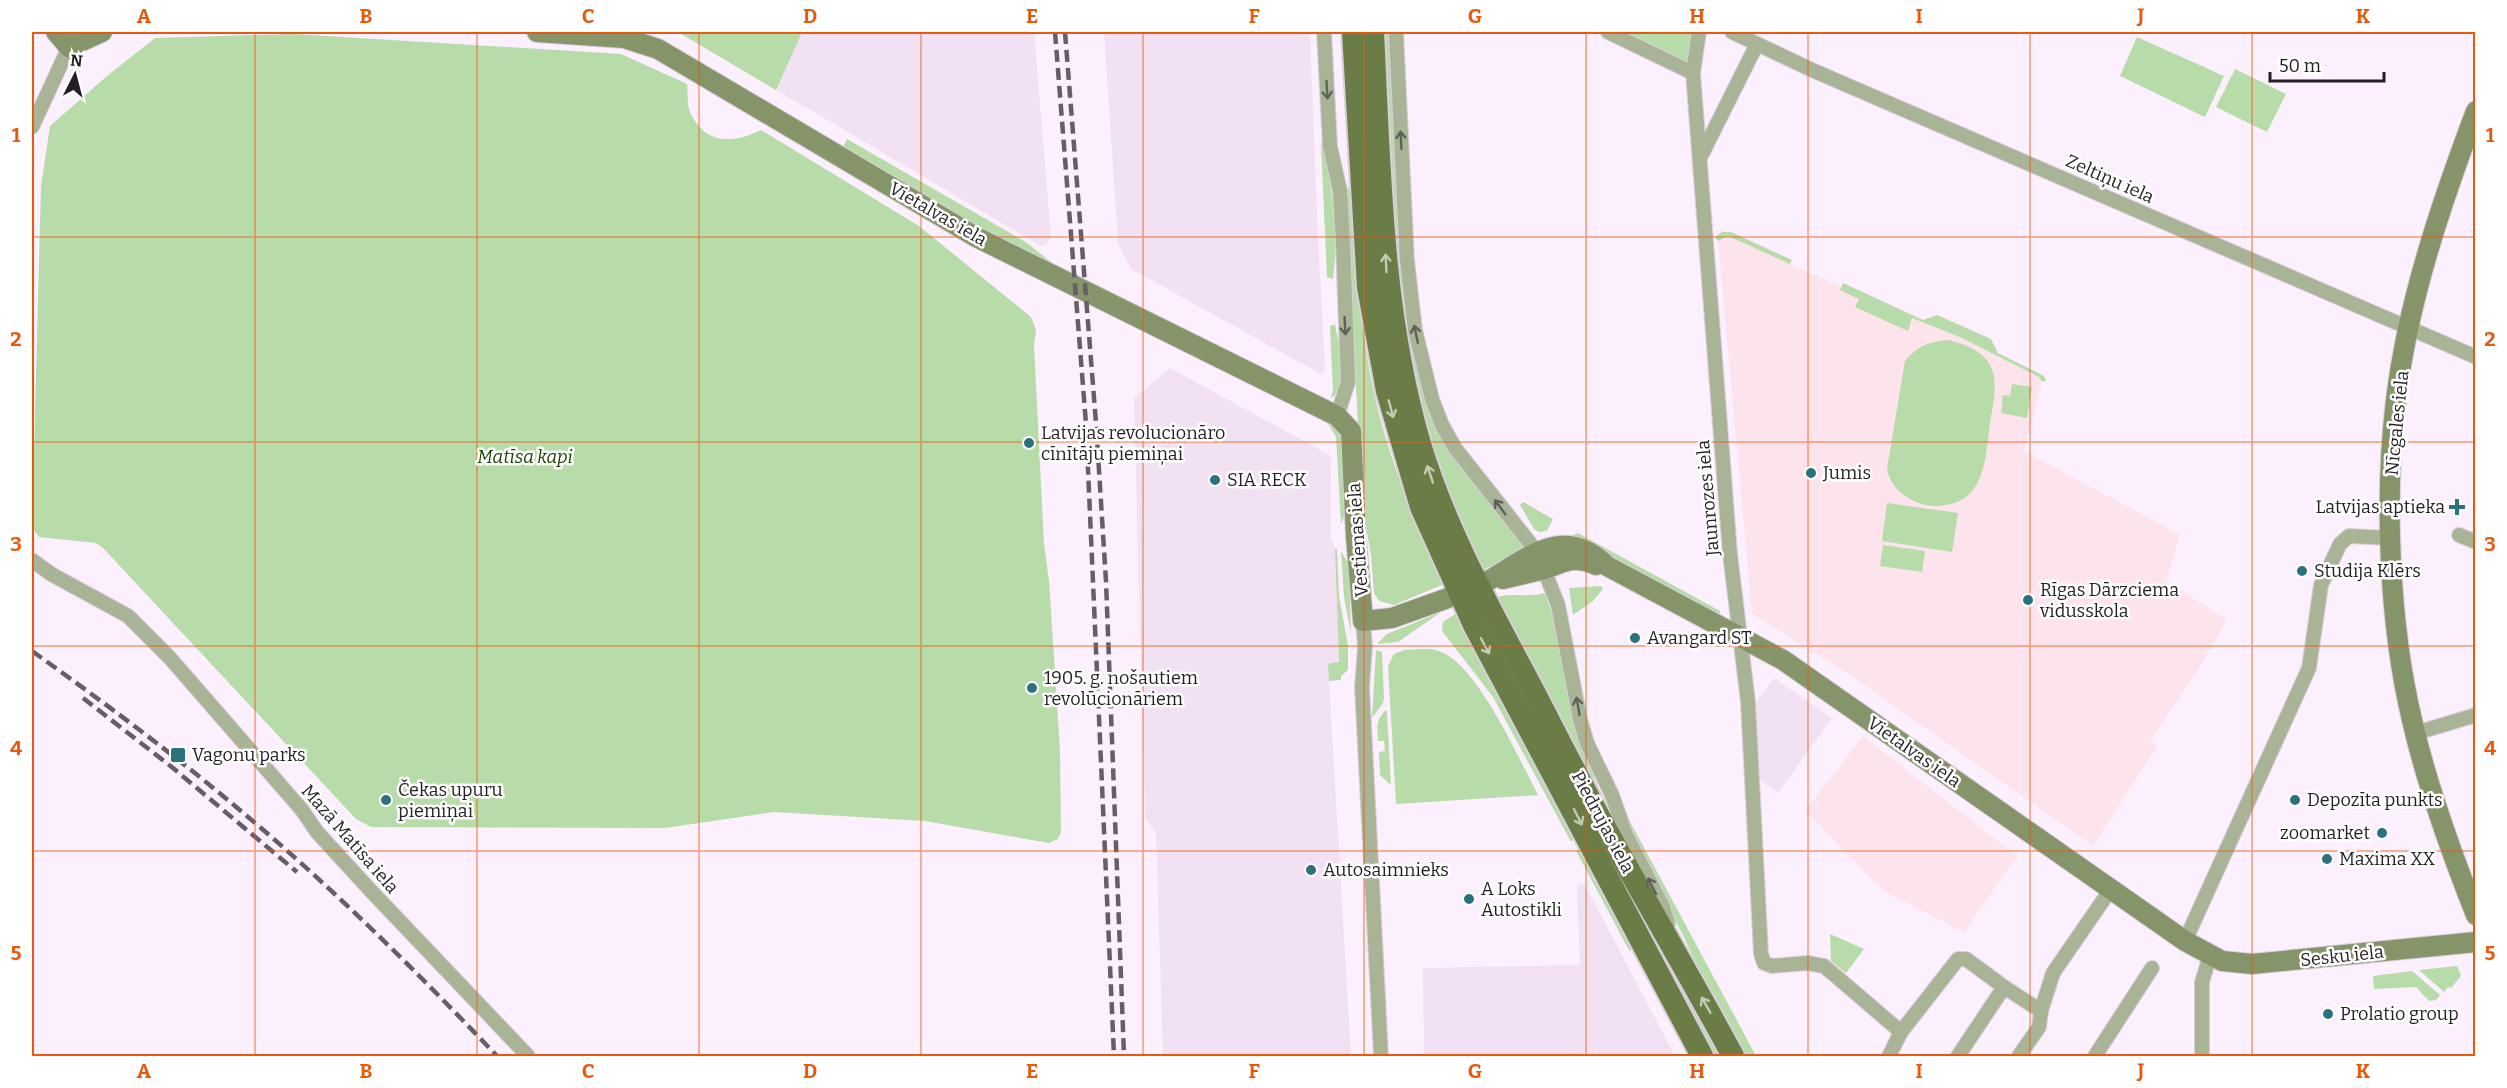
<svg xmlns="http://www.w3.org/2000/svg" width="2507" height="1088" font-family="Bitter,serif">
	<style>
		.industrial { fill: #f1e1f3 }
		.education { fill: #fde3ec }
		.green { fill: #b7dba9 }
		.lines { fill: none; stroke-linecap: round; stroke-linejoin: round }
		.street-casing { stroke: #d9cedb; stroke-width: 16 }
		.secondary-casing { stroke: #d9cedb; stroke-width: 22 }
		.primary-casing { stroke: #d9cedb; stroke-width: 26 }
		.street { stroke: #a9b497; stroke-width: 14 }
		.secondary { stroke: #859469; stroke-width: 20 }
		.primary { stroke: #6b7d47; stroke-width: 22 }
		.rail { stroke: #665e67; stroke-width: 4.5; stroke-dasharray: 12 6; stroke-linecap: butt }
		.oneway { stroke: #606258 }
		.oneway2 { stroke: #c4cbb5 }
		.grid { fill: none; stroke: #e8590c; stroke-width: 1.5; stroke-opacity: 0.55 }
		.poi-dot { fill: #2b727e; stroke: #fff; stroke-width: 2 }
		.labels { text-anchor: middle; stroke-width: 5; stroke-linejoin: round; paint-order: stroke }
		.street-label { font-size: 18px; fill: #241e25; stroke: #fff }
		.poi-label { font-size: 18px; fill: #241e25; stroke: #fff; text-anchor: start }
		.park-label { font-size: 18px; font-style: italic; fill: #1a4203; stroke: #fff }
		.neatline { fill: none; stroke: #e8590c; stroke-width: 2 }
		.grid-label { font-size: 20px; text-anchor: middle; font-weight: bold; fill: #e8590c }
	</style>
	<rect width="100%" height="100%" fill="#fcf0fe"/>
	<g class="industrial">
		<polygon points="678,32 1034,32 1051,237 1047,244 1041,246"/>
		<polygon points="1104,32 1310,32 1317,217 1325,370 1321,374 1131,269 1118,243"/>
		<polygon points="1170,368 1331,456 1331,538 1335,549 1339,663 1328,665 1351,1056 1163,1056 1156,834 1145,817 1134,398"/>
		<polygon points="1774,678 1832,718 1778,793 1760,780 1756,702"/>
		<polygon points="1580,884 1585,885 1675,1056 1424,1056 1423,968 1580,965 1577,886"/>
	</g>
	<g class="education">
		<polygon points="1728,236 1841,287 1962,338 2039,377 2042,381 2024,451 2180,535 2166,581 2227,620 2198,670 2150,741 2157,746 2093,846 1847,673 1752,614 1718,241"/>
		<polygon points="1863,736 2017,856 1964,932 1884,891 1805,811"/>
	</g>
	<g class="green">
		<polygon points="678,32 802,32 776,90"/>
		<polygon points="1382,32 1389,32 1403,288 1413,352 1422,385 1463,469 1524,548 1518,556 1479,571 1462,537 1415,397 1396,277"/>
		<polygon points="1618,32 1692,32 1689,61 1687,63"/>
		<path d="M293 34 621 54 687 84C688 93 687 105 690 112 705 145 733 144 761 130L919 226 1031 317 1036 330 1034 345 1044 544 1049 581 1060 750 1061 832 1058 839 1049 843 925 821 774 812 665 828 371 827 356 819 103 548 96 543 39 537 33 529V492L41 186 50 126 107 76 155 38Z"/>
		<polygon points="2137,37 2224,76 2205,117 2120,76"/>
		<polygon points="2235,69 2286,94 2267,132 2216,107"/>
		<polygon points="847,139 1026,242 1052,263 1068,272 1005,242 843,147"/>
		<polygon points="1324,141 1335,216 1336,247 1333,279 1327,277 1321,144"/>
		<path d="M1349 187C1357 241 1358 296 1366 351 1378 432 1409 510 1442 585L1394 605 1379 601 1374 593 1371 555 1362 503 1346 190Z"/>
		<polygon points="1722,232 1731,232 1792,260 1790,264 1728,236 1718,241 1715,237"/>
		<polygon points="1843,283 1923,320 1937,315 1991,339 1998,353 2044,376 2046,381 2042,381 2039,377 1962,338 1912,318 1908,331 1855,307 1859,299 1840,290"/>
		<path d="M1335 324C1338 346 1355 384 1331 398L1333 391 1330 326Z"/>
		<path d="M1947 340C1962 343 1982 350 1990 365 1999 382 1993 405 1990 423 1986 452 1986 496 1951 504 1938 507 1928 507 1916 502 1901 495 1890 485 1887 469L1905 361C1917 346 1929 342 1947 340Z"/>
		<polygon points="2012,384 2032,387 2027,418 2001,413 2003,395 2010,396"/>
		<polygon points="1326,420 1340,432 1343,439 1346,512 1341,524 1336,437"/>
		<polygon points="1523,502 1553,519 1547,531 1539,532 1534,529 1520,505"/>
		<polygon points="1887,503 1958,513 1952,552 1882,541"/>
		<polygon points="1578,533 1720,611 1720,613 1718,617 1559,540"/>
		<polygon points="1883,545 1925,551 1922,572 1880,566"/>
		<polygon points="1335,549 1337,549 1339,596 1348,646 1348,670 1341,676 1341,680 1329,681 1328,664 1339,662"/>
		<polygon points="1341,551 1349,565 1351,634 1344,597"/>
		<polygon points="1601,586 1603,589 1593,601 1573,615 1569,588"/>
		<path d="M1545 593 1556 626 1578 737 1603 799 1601 800 1494 598C1511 592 1528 598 1545 593Z"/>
		<polygon points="1441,612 1398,642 1377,644 1387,634"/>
		<polygon points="1455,614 1568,818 1576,836 1571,842 1493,697 1442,631 1443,622"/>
		<polygon points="1376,650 1382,652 1384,698 1383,703 1372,718"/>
		<path d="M1404 650C1416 650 1430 647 1441 652 1478 666 1519 759 1538 795L1396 804 1388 666 1394 654Z"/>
		<path d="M1386 710 1387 712 1391 785 1380 775 1379 752 1385 751 1384 741H1378C1377 728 1376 719 1386 710Z"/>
		<polygon points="1619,801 1756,1056 1744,1056 1705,984 1683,935 1638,854"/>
		<polygon points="1580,849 1627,937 1631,947 1630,952 1576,851"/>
		<polygon points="1629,891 1723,1056 1711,1056 1628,893"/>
		<polygon points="1830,934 1864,949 1846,973 1831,961"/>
		<polygon points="2457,966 2461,976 2451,988 2448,987 2444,992 2419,970"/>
		<polygon points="2412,971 2440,995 2436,1000 2429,1001 2416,987 2374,989 2373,976"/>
	</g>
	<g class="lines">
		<defs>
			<g id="street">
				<polyline points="1324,32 1330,146 1340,191 1343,242 1348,382 1337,416"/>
				<polyline points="1396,32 1407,260 1415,330 1432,399 1442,425 1455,448 1537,552 1558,605 1580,719 1587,743 1612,795 1626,835 1663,907 1668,924"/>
				<polyline points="1608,32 1693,73"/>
				<polyline points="1699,32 1693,73 1730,554 1748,702 1761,954 1764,963 1772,966 1807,963 1824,966 1901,1032"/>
				<polyline points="1732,32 1812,70 2476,357"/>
				<polyline points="32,127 69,47"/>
				<polyline points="1702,154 1757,44"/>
				<polyline points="2459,535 2476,542"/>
				<polyline points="32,560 51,574 128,616 170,658 302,810 317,832 372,892 528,1056"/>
				<polyline points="1363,621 1365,647 1362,687 1381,1056"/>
				<polyline points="2416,733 2476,715"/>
				<polyline points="2185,941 2309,668 2321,585 2340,544 2349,536 2390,538"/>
				<polyline points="1889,1056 1901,1032 1958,959 1966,959 2004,987"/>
				<polyline points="1958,1056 2004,987 2041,1011 2053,973 2111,889"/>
				<polyline points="2019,1056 2039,1027 2041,1011"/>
				<polyline points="2095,1056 2152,968"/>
				<polyline points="2202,1056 2202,982 2210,956"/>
			</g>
			<g id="secondary">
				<polyline points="56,32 69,47 102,32"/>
				<polyline points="537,32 624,38 658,49 976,237 1337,416 1351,431 1356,537 1363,621 1392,618 1448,598"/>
				<path d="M2476 111C2441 204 2408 301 2396 400 2384 499 2389 623 2412 720 2427 786 2451 852 2476 915"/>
				<path d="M1503 579C1516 576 1528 573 1541 570 1564 564 1570 554 1596 565"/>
				<path d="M1486 582C1528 558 1564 523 1607 566L1783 660 2185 941 2222 961 2252 964 2476 942"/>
			</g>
			<g id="primary">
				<polyline points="1353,32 1368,287 1387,391 1421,507 1474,625 1702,1056"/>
				<path d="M1373 32C1380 170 1381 311 1420 444 1446 530 1489 607 1531 686 1556 734 1580 782 1606 829 1648 905 1692 980 1733 1056"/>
			</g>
		</defs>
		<use href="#street" class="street-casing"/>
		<use href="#secondary" class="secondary-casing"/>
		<use href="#primary" class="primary-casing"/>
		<use href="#street" class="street"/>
		<use href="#secondary" class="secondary"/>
		<use href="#primary" class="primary"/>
		<g class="rail">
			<polyline points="1055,32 1086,424 1114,1056"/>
			<polyline points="1065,32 1096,423 1106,581 1124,1056"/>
			<path d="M32 651C106 704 179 758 248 817 336 891 418 973 497 1056"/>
			<polyline points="83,698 173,768 297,872"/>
		</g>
	</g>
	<defs><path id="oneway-shaft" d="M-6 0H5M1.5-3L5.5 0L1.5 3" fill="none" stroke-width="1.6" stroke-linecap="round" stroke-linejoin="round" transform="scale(1.5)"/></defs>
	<g class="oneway">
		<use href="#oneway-shaft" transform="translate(1327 90) rotate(87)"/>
		<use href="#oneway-shaft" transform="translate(1401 140) rotate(-93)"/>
		<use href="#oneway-shaft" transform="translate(1345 326) rotate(87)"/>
		<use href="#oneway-shaft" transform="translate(1416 334) rotate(-102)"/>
		<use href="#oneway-shaft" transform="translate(1500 507) rotate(-127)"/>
		<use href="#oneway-shaft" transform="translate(1578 706) rotate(-100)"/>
		<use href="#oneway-shaft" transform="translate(1652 886) rotate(-117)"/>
	</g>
	<g class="oneway2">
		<use href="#oneway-shaft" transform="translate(1386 263) rotate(-93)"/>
		<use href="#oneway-shaft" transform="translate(1391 409) rotate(75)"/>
		<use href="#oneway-shaft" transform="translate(1430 474) rotate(-109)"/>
		<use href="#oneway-shaft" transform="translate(1485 646) rotate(62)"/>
		<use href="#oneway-shaft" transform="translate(1578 817) rotate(63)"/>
		<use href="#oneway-shaft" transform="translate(1706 1005) rotate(-119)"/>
	</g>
	<path class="grid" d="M255 32V1056M477 32V1056M699 32V1056M921 32V1056M1143 32V1056M1364 32V1056M1586 32V1056M1808 32V1056M2030 32V1056M2252 32V1056M32 237H2476M32 442H2476M32 646H2476M32 851H2476"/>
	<g class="poi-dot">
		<circle cx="1029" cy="443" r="6"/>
		<circle cx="1811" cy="473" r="6"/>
		<circle cx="1215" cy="480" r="6"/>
		<path d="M2454 498h6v6h6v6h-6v6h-6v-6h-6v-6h6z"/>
		<circle cx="2302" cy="571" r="6"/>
		<circle cx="2028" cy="600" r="6"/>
		<circle cx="1635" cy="638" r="6"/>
		<circle cx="1032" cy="688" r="6"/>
		<rect x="170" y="747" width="16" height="16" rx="3"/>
		<circle cx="386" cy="800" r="6"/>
		<circle cx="2295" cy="800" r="6"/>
		<circle cx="2382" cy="833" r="6"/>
		<circle cx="2327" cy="859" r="6"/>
		<circle cx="1311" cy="870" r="6"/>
		<circle cx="1469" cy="899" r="6"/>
		<circle cx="2328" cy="1014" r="6"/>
	</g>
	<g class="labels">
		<g class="street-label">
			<text transform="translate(2110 179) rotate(24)" y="6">Zeltiņu iela</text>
			<text transform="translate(938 214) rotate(30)" y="6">Vietalvas iela</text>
			<text transform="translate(2397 423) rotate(-84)" y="6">Nīcgales iela</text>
			<text transform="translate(1708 498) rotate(-95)" y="6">Jaunrozes iela</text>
			<text transform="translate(1358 540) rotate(-94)" y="6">Vestienas iela</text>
			<text transform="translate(1914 752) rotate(35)" y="6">Vietalvas iela</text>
			<text transform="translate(1603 822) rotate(62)" y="6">Piedrujas iela</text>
			<text transform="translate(350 839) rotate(49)" y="6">Mazā Matīsa iela</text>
			<text transform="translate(2342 956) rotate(-6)" y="6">Sesku iela</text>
		</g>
		<g class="poi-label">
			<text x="1041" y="439">Latvijas revolucionāro<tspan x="1041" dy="21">cīnītāju piemiņai</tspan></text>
			<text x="1823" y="479">Jumis</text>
			<text x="1227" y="486">SIA RECK</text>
			<text x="2445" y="513" text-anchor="end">Latvijas aptieka</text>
			<text x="2314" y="577">Studija Klērs</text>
			<text x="2040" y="596">Rīgas Dārzciema<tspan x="2040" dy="21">vidusskola</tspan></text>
			<text x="1647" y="644">Avangard ST</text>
			<text x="1044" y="684">1905. g. nošautiem<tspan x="1044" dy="21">revolūcionāriem</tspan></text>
			<text x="192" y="761">Vagonu parks</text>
			<text x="398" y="796">Čekas upuru<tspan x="398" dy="21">piemiņai</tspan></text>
			<text x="2307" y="806">Depozīta punkts</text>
			<text x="2370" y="839" text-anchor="end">zoomarket</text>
			<text x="2339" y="865">Maxima XX</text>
			<text x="1323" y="876">Autosaimnieks</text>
			<text x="1481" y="895">A Loks<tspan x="1481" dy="21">Autostikli</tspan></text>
			<text x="2340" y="1020">Prolatio group</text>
		</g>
		<g class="park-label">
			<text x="525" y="463">Matīsa kapi</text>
		</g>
	</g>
	<rect width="2507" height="1088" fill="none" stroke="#ffffff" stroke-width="66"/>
	<g transform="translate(75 75) rotate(6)" stroke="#ffffff" stroke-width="4.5" paint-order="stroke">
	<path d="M0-4.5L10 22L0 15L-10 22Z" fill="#241e25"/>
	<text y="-9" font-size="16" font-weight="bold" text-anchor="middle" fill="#241e25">N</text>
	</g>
	<path d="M2270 72v9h114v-9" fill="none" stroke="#241e25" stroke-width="3"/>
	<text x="2279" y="72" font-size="18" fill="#241e25" stroke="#ffffff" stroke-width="4.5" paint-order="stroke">50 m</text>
	<rect x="33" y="33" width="2441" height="1022" class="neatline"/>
	<g class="grid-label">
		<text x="144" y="23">A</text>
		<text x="366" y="23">B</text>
		<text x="588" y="23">C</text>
		<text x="810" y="23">D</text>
		<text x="1032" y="23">E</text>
		<text x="1254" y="23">F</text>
		<text x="1475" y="23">G</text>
		<text x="1697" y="23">H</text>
		<text x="1919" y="23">I</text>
		<text x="2141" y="23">J</text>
		<text x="2363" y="23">K</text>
		<text x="16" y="142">1</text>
		<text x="2490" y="142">1</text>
		<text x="16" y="346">2</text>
		<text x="2490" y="346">2</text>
		<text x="16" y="551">3</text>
		<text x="2490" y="551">3</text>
		<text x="16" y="755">4</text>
		<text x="2490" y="755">4</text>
		<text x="16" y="960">5</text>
		<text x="2490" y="960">5</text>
		<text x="144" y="1078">A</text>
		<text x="366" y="1078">B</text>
		<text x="588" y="1078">C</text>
		<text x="810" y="1078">D</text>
		<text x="1032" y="1078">E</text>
		<text x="1254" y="1078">F</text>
		<text x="1475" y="1078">G</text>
		<text x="1697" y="1078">H</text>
		<text x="1919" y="1078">I</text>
		<text x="2141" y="1078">J</text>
		<text x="2363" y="1078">K</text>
	</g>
</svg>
